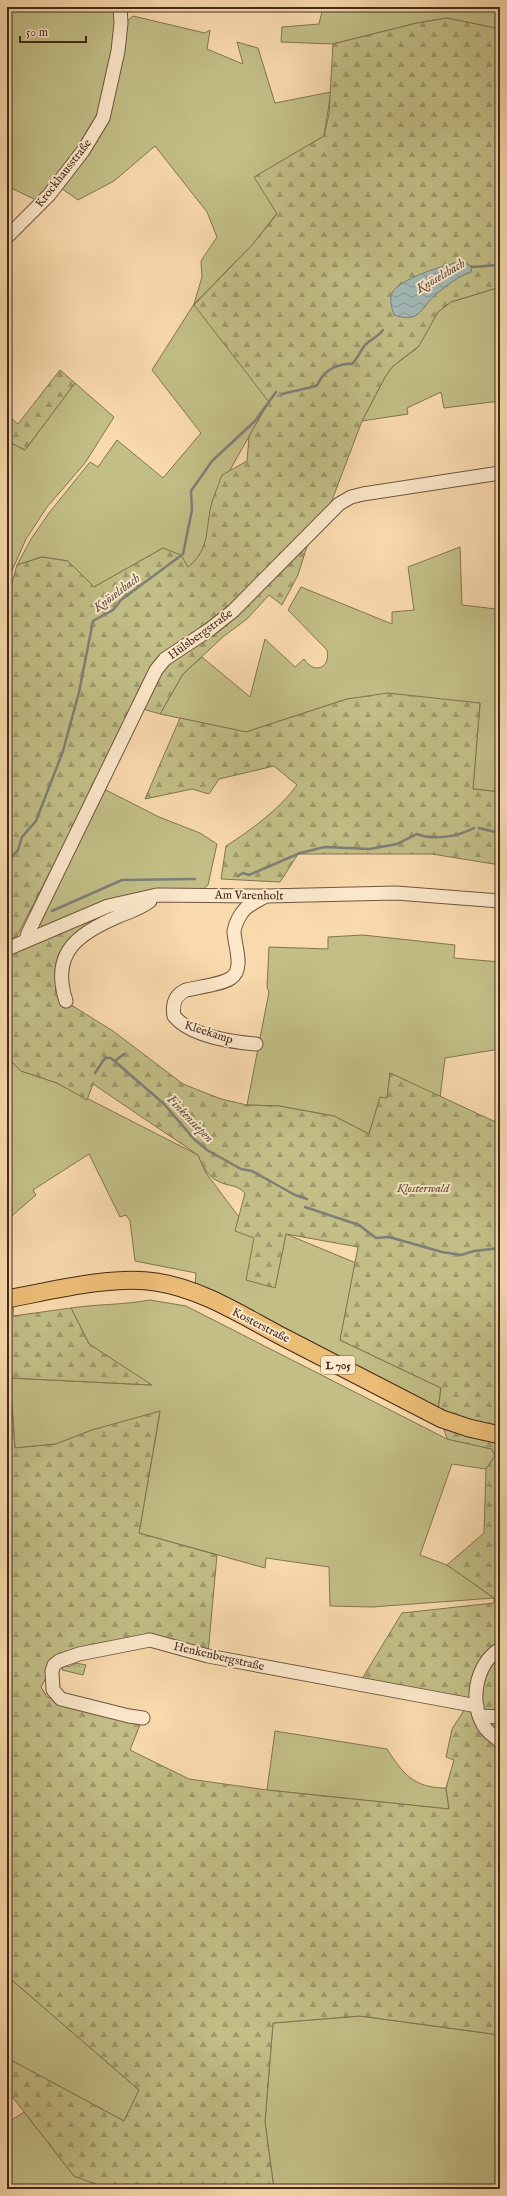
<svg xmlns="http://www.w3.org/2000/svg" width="507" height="2196" font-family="'IM FELL English',serif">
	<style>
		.green { fill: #c2be86; stroke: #827450 }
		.forest { fill: url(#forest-firs); stroke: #827450 }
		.park { fill: url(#park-tufts); stroke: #827450 }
		.water { fill: url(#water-waves); stroke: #7d7f78 }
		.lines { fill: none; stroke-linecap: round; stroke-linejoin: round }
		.stream { stroke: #7d7f78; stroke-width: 2.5 }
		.minor-casing { stroke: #70553f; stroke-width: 15 }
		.major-casing { stroke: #43291a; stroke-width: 19 }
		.minor { stroke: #fbe7ca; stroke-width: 13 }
		.major { stroke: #ecbd76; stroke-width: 17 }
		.labels { text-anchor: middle; stroke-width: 4; stroke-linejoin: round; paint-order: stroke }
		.shield { fill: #fbe7ca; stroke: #7a624f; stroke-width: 1 }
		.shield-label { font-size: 11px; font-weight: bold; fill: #43291a }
		.street-label { font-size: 12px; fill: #43291a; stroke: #fbe7ca }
		.park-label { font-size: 12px; font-style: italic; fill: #634e35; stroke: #fbe7ca }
		.water-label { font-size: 13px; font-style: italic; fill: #5b4d41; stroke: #fbe7ca }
	</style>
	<defs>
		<pattern id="forest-firs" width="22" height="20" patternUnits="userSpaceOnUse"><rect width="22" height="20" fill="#c2be86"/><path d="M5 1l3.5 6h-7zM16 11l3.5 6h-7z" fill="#9f9a6d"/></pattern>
		<pattern id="park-tufts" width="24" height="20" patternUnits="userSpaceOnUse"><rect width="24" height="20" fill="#c2be86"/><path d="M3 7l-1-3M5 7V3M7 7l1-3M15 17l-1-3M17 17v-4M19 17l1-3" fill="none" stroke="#9f9a6d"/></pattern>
		<pattern id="water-waves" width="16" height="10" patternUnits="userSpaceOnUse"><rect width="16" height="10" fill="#a3b8b6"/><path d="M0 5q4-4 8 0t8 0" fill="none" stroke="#869693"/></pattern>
	</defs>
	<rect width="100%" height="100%" fill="#f9daad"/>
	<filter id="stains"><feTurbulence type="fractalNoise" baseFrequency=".005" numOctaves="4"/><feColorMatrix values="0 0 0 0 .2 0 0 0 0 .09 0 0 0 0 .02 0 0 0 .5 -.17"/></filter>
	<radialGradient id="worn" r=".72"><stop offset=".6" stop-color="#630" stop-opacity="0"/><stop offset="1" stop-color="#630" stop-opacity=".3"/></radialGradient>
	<g class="green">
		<polygon points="7,7 116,7 114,51 97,120 72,159 38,201 7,186"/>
		<polygon points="323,7 500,9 500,29 447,18 417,23 333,44 281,42 282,27 319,24"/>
		<polygon points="133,16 205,33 210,30 207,49 243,64 237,42 258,48 275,103 331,92 324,136 255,177 277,213 253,244 194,304 269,401 212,502 205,546 198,559 188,567 163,548 94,587 68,561 42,557 17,565 31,539 49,513 90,462 98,467 117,440 163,478 201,433 152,370 194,304 202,277 201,261 217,237 207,212 155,146 114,181 78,200 61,188 107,119 127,21"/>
		<polygon points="500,287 500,401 444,408 441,392 407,408 408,414 362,421 385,377 393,366 416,349 438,312 451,302"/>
		<polygon points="75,383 114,417 85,463 47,507 26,539 7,582 7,441 25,450"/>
		<path d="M460 547 462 605 496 609 500 580V792L473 789 480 703 347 699 246 732 160 714 183 674 202 657 250 697 265 639 295 667 304 659C314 675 331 668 327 650L288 610 301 587 392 624V612L414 610 408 567Z"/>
		<polygon points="104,789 159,817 200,833 217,844 208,885 202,890 142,892 70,915 43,927 40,924 40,918"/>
		<polygon points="363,935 455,945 454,958 500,962 500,1049 445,1058 440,1097 390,1073 387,1098 380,1098 369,1134 334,1116 279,1106 247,1105 269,992 267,987 269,947 328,949 328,937"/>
		<polygon points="7,1057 21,1071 57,1083 198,1155 206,1173 254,1237 275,1288 286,1234 356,1263 340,1340 441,1388 438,1410 195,1287 196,1273 135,1261 130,1221 126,1215 120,1217 89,1154 33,1190 36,1195 7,1220"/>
		<path d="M150 1300 186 1306 447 1439 492 1449 495 1456 486 1469 452 1464 420 1555 447 1565 494 1598 372 1607 330 1606 329 1567 266 1558 265 1568 139 1533 160 1412 92 1430 56 1444 15 1448 10 1378 151 1385 89 1344 71 1308C97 1304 124 1305 150 1300Z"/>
		<path d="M275 1731 387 1749C403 1774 414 1788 446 1788L449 1809 267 1790Z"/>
		<polygon points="7,1978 13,1981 139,2090 124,2121 7,2058"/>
		<polygon points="360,2016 500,2035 500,2189 274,2189 265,2122 273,2023"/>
		<polygon points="24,2112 74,2176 109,2189 7,2189 7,2123"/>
	</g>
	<g class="forest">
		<path d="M447 18 500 29V287L451 302 438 312 419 346 393 366 385 377 362 421 329 508 215 619 162 654 17 936 7 942V600L17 565 42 557 68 561 94 587 163 548 181 555 188 567C211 549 205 527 212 502 215 493 219 484 222 475L247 461 249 436 269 402 194 305 253 244 277 214 254 177 324 136 329 114 333 44 417 23Z"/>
		<polygon points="60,370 75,383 25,450 7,441 7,415 18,424"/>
		<polygon points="309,540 298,575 282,605 269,595 247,619 224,636 183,674 160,714 143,709 162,668"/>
		<path d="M388 693 480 703 473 789 500 792V865L432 854H298L280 882 221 879 226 846C251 830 280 809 297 785L274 766 219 779 209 794 192 789 145 799 180 718 246 732 347 699Z"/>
		<path d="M137 904C123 910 82 925 73 935 59 951 57 975 55 995L113 1031 183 1084 221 1099 247 1105 279 1106 334 1116 369 1134 380 1097 387 1098 390 1073 500 1124V2035L360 2016 273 2023 265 2122 274 2189H109L74 2176 7 2090V2058L124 2121 139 2090 13 1981 7 1978V1288H11L14 1291 13 1316 71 1308 89 1344 152 1385 10 1378 15 1448 56 1444 92 1430 160 1411 139 1533 217 1555 208 1654 160 1640 57 1658 41 1687 47 1697 141 1722 130 1750 189 1779 267 1790 449 1809 446 1788 454 1760 446 1757 452 1729 470 1701 360 1682 402 1613 494 1603V1598L447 1565 484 1533 486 1469 495 1456 492 1449 447 1439 438 1410 441 1388 340 1340 358 1247 286 1234 275 1288 246 1280 254 1238 235 1231 245 1193C235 1184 232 1187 222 1183 208 1178 203 1167 198 1155L93 1084 87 1100 57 1083 21 1071 7 1057V954L92 917Z"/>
	</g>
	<polygon class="park" points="76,1663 86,1665 83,1675 62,1670 64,1665 69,1667"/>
	<path class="water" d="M459 262 472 266 471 272C457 277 446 286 434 296 419 311 419 323 394 315 392 308 389 300 392 293 398 279 445 265 459 262Z"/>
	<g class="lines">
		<g class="stream">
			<polyline points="471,267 500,265"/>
			<path d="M282 394 316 386C320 383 319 379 323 376 329 368 342 363 352 364 358 358 360 351 365 345 371 339 378 337 383 330"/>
			<polyline points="479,828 495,832 500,831"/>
			<polyline points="7,862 18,850 22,837 36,821 63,751 79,692 93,621 113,610 121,600 183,554 192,510 191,491 212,461 255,421 276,392"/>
			<path d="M238 876 243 873 249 875 300 853 325 847 370 849 397 844 417 834C434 841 459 836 474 828"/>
			<polyline points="52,911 122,880 195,879"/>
			<polyline points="7,918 10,918"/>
			<polyline points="115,1061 124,1054"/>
			<polyline points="95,1073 105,1058 111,1058 164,1104 194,1139 207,1150 241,1169 252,1171 295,1195 307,1199"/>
			<polyline points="305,1207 359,1225 376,1238 389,1237 442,1252 461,1255 474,1251 500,1248"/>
		</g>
		<defs>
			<g id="minor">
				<polyline points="7,237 49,195 83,151 103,118 118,51 121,23 120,7"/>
				<polyline points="26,940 28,933 156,670 165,659 209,630 233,611 339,504 351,497 363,494 500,473"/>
				<polyline points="7,949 108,906 157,895 266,896 396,893 500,901"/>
				<path d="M66 1001C50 952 79 933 119 916 129 912 141 908 150 901"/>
				<path d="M256 1044C232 1042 190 1036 174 1016 172 1004 175 995 186 990 198 987 221 985 231 978 245 969 234 944 234 931 235 924 240 914 245 909 250 904 259 900 266 896"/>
				<path d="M500 1649C475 1664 468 1705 486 1729 490 1734 496 1737 500 1742"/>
				<polyline points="480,1716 500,1717"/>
				<polyline points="143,1718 129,1716 61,1699 53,1690 52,1671 54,1665 59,1661 79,1654 150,1640 208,1656 477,1706"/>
			</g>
			<path id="major" d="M7 1299C50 1291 113 1275 156 1282 202 1289 243 1316 283 1337 336 1364 389 1392 442 1419L469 1428 500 1435"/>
		</defs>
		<use href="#minor" class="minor-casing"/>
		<use href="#major" class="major-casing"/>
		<use href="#minor" class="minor"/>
		<use href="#major" class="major"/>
	</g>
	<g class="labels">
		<rect class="shield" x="321" y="1356" width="34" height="18" rx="3"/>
		<g class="shield-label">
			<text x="338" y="1369">L 705</text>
		</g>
		<g class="street-label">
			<text transform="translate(63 173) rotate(-52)" y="4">Krockhausstraße</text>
			<text transform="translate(200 634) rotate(-36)" y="4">Hülsbergstraße</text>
			<text transform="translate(249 895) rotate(1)" y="4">Am Varenholt</text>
			<text transform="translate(209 1032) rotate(18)" y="4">Kleekamp</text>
			<text transform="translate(261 1325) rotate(27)" y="4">Kosterstraße</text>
			<text transform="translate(219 1656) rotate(13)" y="4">Henkenbergstraße</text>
		</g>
		<g class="park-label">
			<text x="423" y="1192">Klosterwald</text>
		</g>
		<g class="water-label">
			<text transform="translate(440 275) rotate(-31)" y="5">Knöselsbach</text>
			<text transform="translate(116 592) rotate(-37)" y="5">Knöselsbach</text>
			<text transform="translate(191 1118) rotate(46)" y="5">Finkensiepen</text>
		</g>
	</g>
	<rect width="507" height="2196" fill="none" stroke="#f9daad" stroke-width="24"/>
	<rect x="8" y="8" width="491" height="2180" fill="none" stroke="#43291a" stroke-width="2"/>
	<rect x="12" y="12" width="483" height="2172" fill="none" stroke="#43291a"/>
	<path d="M20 36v6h66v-6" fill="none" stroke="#43291a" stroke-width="2"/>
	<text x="26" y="36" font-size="12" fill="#43291a" stroke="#fbe7ca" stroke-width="3" paint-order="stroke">50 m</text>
	<rect width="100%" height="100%" filter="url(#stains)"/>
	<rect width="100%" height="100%" fill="url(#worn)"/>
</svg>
